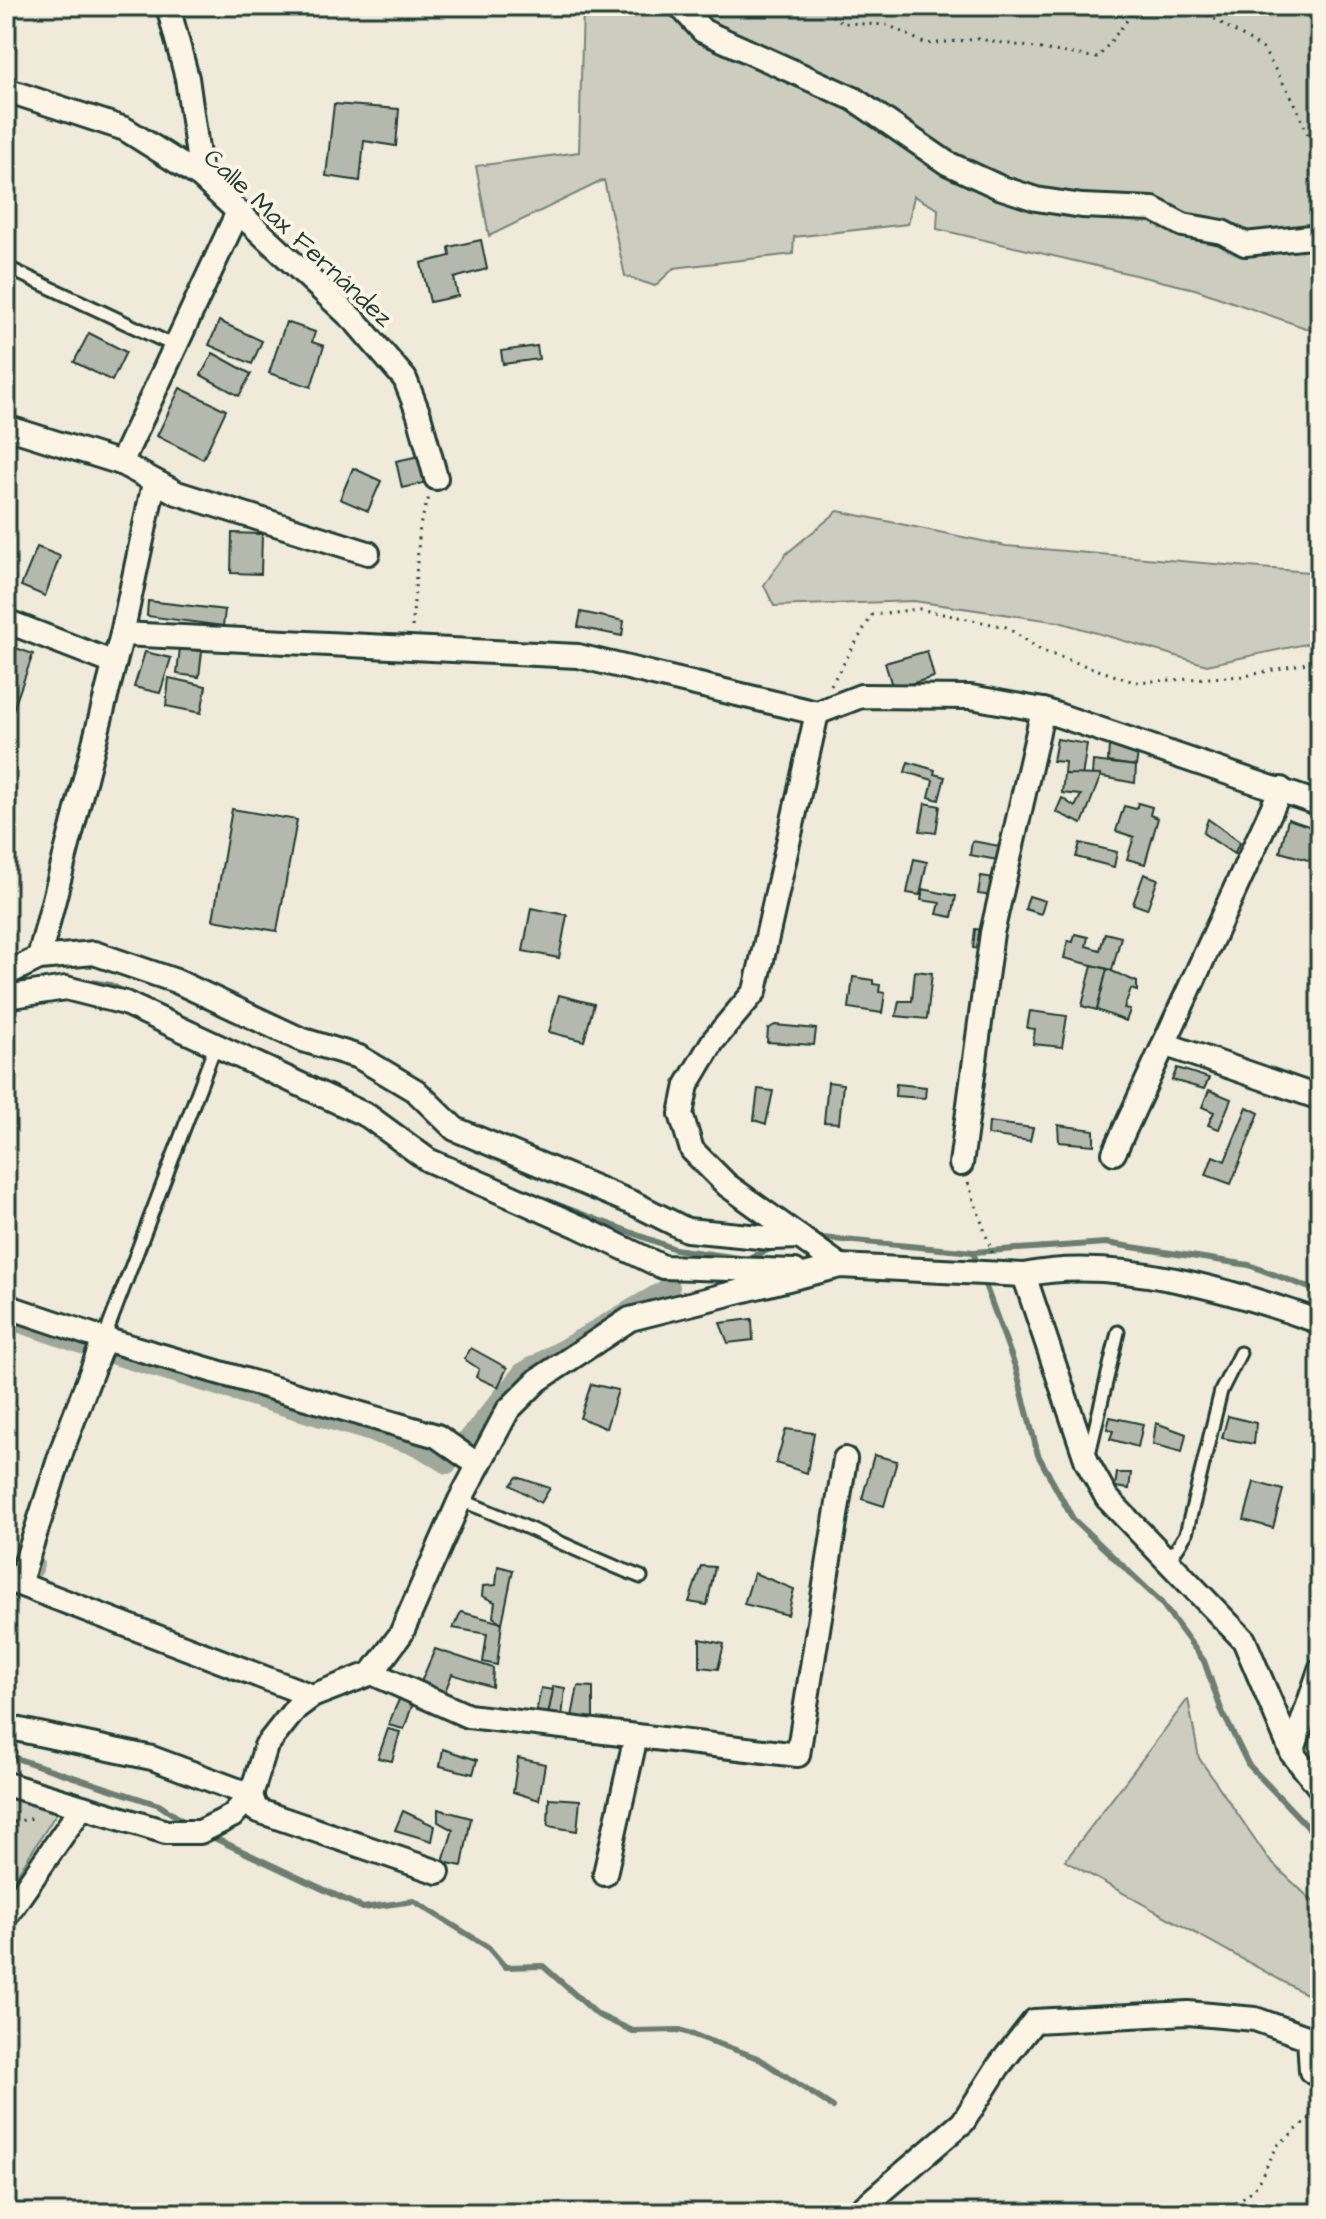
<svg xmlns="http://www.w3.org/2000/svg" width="1326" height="2219" font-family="'Architects Daughter',sans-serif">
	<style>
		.green { fill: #cccdbf; stroke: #76857a; stroke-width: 2 }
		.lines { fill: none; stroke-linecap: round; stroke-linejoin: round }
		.stream { stroke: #6c7d71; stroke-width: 6 }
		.canal { stroke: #9fa89a; stroke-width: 20 }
		.building { fill: #b5b9ad; stroke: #1f3d34; stroke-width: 2 }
		.service-casing { stroke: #1f3d34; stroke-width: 17 }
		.minor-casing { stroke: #1f3d34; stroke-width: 28 }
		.path { stroke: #1f3d34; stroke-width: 3; stroke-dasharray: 2 6; stroke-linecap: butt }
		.service { stroke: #fcf5e5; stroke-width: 11 }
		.minor { stroke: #fcf5e5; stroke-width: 22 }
		.labels { text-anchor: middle; stroke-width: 8; stroke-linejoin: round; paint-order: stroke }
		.street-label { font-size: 26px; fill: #1f3d34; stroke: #fcf5e5 }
	</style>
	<rect width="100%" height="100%" fill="#efeada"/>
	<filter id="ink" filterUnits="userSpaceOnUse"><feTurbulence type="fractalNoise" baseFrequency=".0125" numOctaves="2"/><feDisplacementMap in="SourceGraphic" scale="16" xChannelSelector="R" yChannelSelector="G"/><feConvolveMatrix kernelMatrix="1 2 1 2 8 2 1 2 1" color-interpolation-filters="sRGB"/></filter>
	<g filter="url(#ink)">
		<g class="green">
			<polygon points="583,6 1320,6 1320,333 1195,289 937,229 938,209 914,196 908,224 794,237 793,254 674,268 655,286 625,276 604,180 489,236 476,166 579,152"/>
			<polygon points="838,511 1006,546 1320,573 1320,641 1207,665 1059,622 914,601 774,606 764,585 786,554"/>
			<polygon points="1188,1699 1199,1758 1270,1861 1320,1908 1320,2002 1065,1861"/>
			<polygon points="6,1790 59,1809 6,1892"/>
		</g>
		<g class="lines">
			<g class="stream">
				<polyline points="65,978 110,985 127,993"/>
				<polyline points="246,1048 359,1101"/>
				<polyline points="545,1200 675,1249 746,1259 778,1246"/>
				<polyline points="811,1237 973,1252 979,1269"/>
				<polyline points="973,1252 1106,1243 1249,1265 1320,1292"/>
				<polyline points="983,1279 1016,1369 1038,1455 1073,1519 1160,1601 1204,1661 1221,1709 1248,1764 1320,1840"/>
				<polyline points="6,1755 159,1805 189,1825"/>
				<polyline points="210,1836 363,1908 414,1901 488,1947 505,1967 543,1966 598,2015 633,2031 680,2030 758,2058 833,2107"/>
			</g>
			<g class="canal">
				<polyline points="6,1318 108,1353 418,1446 447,1464 451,1460"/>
				<polyline points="465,1443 522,1373 670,1287"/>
				<polyline points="6,1566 33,1569 34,1564"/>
			</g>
		</g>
		<g class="building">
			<polygon points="334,104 399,109 396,146 364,141 360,181 326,176"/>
			<polygon points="481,240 487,269 454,278 458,296 430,302 421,263 450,256 449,247"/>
			<polygon points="219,321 262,341 252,364 209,345"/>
			<polygon points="286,322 315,332 312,342 324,346 311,387 269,373"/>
			<polygon points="89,333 126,352 112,381 74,362"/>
			<polygon points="537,346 539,359 503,364 501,351"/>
			<polygon points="213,353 251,374 239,396 201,375"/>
			<polygon points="180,388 226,410 203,459 157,436"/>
			<polygon points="424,455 427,470 423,483 402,488 396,461"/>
			<polygon points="353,468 381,481 368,511 340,499"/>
			<polygon points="232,533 262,534 261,574 231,573"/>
			<polygon points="37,547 60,556 45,596 21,586"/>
			<polygon points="148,601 225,610 223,626 147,616"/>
			<polygon points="581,612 624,621 622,636 578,627"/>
			<polygon points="6,634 12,635 6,657"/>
			<polygon points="16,648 33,654 9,721 6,675"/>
			<polygon points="180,648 202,651 199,677 177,674"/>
			<polygon points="927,651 934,677 893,689 885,663"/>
			<polygon points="145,652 171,658 160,693 134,687"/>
			<polygon points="169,678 206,686 201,713 166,706"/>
			<polygon points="1057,739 1087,744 1082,777 1064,774 1065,762 1053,761"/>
			<polygon points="1109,745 1138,753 1136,766 1108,762"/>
			<polygon points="1093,761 1136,766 1135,783 1092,775"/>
			<polygon points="908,762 935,770 934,774 945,777 939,800 929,797 933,780 905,772"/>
			<polygon points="1064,774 1101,775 1082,824 1056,812 1062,798 1075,807 1081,795 1062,793"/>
			<polygon points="925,803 940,806 936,833 920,831"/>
			<polygon points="1138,803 1152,807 1150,815 1158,818 1145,864 1127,859 1134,837 1116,831 1124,806 1136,809"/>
			<polygon points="232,809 297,820 277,931 213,920"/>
			<polygon points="1208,819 1240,842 1234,854 1203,833"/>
			<polygon points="1288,819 1320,830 1315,862 1280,852"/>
			<polygon points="972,841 1005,847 1003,861 970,855"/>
			<polygon points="1080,843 1117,852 1114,867 1076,857"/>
			<polygon points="914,859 927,862 920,895 907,893"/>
			<polygon points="1144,874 1158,879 1147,909 1133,904"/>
			<polygon points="981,876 1002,879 999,897 978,894"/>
			<polygon points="923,889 956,896 952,917 937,914 940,903 921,900"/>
			<polygon points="1029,896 1045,901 1041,914 1025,909"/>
			<polygon points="531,908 567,915 559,958 523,951"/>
			<polygon points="975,929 998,932 991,951 973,948"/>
			<polygon points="1105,933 1121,937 1112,970 1064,958 1068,941 1073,942 1075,934 1088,937 1086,946 1100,950"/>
			<polygon points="1092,965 1107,969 1097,1010 1082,1006"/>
			<polygon points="1107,969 1137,982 1137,991 1131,989 1124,1008 1130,1010 1126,1021 1097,1010"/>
			<polygon points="915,971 932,973 927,1019 896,1016 899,1001 912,1001"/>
			<polygon points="853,977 873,980 873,984 880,985 879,992 885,993 882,1013 849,1008"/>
			<polygon points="559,995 594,1004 584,1041 549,1032"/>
			<polygon points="1030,1011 1067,1016 1062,1047 1033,1044 1035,1029 1027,1028"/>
			<polygon points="775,1025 816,1029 814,1045 767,1042 768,1029"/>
			<polygon points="1177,1068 1209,1078 1204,1089 1172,1080"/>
			<polygon points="828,1082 843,1084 839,1123 824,1122"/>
			<polygon points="896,1084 926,1087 925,1098 895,1096"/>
			<polygon points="758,1089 773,1091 766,1124 754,1120"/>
			<polygon points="1209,1090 1231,1099 1219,1129 1208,1125 1214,1112 1202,1107"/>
			<polygon points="1247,1107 1259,1113 1231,1184 1206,1175 1213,1156 1225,1161"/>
			<polygon points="989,1122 1033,1128 1030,1141 988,1135"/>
			<polygon points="1058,1125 1094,1130 1094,1145 1059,1142"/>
			<polygon points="752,1319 753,1340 728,1343 720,1323"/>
			<polygon points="471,1348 507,1368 498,1387 476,1377 479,1369 464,1359"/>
			<polygon points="591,1384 618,1390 606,1428 580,1418"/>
			<polygon points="1228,1416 1256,1423 1254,1444 1222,1438"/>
			<polygon points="1110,1417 1143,1424 1138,1447 1110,1439 1113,1431 1107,1429"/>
			<polygon points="1156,1423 1186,1434 1182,1452 1153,1444"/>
			<polygon points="786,1429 814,1433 807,1473 776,1463"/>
			<polygon points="874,1455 897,1461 884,1506 862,1499"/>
			<polygon points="1117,1473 1131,1473 1129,1489 1115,1487"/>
			<polygon points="517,1477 550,1488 541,1503 511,1485"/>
			<polygon points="1254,1482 1283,1490 1273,1528 1244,1520"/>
			<polygon points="498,1566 513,1570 502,1623 493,1617 495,1602 482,1596 483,1586 496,1585"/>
			<polygon points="701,1566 715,1567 707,1605 689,1602"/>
			<polygon points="754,1573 794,1589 788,1615 744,1604"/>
			<polygon points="461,1612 502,1623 497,1665 483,1662 487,1634 453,1628"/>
			<polygon points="700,1639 724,1644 718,1669 700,1667"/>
			<polygon points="435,1649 493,1668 492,1687 452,1674 444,1694 418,1689"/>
			<polygon points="553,1686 565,1688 562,1718 548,1715"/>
			<polygon points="578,1686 593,1687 593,1722 571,1722"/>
			<polygon points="541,1688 553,1690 548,1715 536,1713"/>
			<polygon points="401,1695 414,1700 404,1729 388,1725"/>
			<polygon points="388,1729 400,1732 392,1761 378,1758"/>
			<polygon points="443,1749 477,1760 473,1774 440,1766"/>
			<polygon points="518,1758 545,1764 539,1800 513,1792"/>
			<polygon points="549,1798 580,1800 577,1831 548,1826"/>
			<polygon points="438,1809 471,1818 462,1866 443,1862 453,1830 438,1822"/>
			<polygon points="403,1811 435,1826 432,1841 395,1830"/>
		</g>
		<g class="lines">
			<defs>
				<g id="service">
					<polyline points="6,267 175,346"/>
					<polyline points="104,1339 216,1044"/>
					<polyline points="1089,1454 1118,1332"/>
					<path d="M460 1500C522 1523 579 1553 641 1577"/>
					<polyline points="1168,1562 1186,1534 1221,1391 1240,1353"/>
				</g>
				<g id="minor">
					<polyline points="168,6 187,78 201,177"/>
					<polyline points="680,6 703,31 854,99 947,163 999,187 1036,199 1082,206 1153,209 1183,225 1222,232 1245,244 1320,236"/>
					<polyline points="6,90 125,129 201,177 356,322 405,379 419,415 436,478"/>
					<polyline points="6,427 121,463 177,493 368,553"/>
					<polyline points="121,463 237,214"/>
					<polyline points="6,621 114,663"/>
					<polyline points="122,634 578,656 817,713 861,696 971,697 1043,710 1320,804"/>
					<polyline points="817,713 755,991 713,1041 687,1085 681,1114 692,1150 727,1185 840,1266"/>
					<polyline points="39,958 122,634 154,483"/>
					<polyline points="6,974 39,958 94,953 176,981 300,1039 359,1057 416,1091 455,1129 635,1204 687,1230 770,1238 800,1237"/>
					<polyline points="6,997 66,988 125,1003 368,1116 428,1160 578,1226 663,1267 795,1271"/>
					<polyline points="1164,1044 1320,1098"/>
					<polyline points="1114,1153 1281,789"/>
					<polyline points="961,1164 992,933 1043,710"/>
					<polyline points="1024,1275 1087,1462 1107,1498 1244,1640 1292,1753 1320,1788"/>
					<polyline points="6,1306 104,1339 437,1436 478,1465"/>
					<polyline points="6,1579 312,1696"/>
					<polyline points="19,1584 63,1447 104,1339"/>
					<polyline points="372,1673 468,1716 798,1755 845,1459"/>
					<polyline points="6,1727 152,1758 251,1795 256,1810 438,1872"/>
					<polyline points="1292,1753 1320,1670"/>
					<path d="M6 1784 166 1832H200L232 1816 251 1795 266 1746 296 1708 312 1696 372 1673 401 1634 460 1500 508 1410 538 1380 630 1319 840 1266 1024 1275C1116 1256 1234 1291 1320 1322"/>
					<polyline points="605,1874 636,1736"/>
					<polyline points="6,1916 82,1807"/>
					<polyline points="857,2213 963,2122 998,2067 1034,2021 1188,2013 1255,2019 1309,2038 1311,2071 1320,2077"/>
				</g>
			</defs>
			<use href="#service" class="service-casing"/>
			<use href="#minor" class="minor-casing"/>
			<g class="path">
				<polyline points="819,6 843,23 888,25 926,44 978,39 1098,58 1138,6"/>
				<polyline points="1194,6 1263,49 1294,101 1308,135 1320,136"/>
				<polyline points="412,627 420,525 429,497"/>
				<polyline points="831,685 872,615 919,609 1006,627 1042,651 1134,682 1245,676 1320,660"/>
				<polyline points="968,1183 993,1255"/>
				<polyline points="6,1824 37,1817"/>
				<polyline points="1224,2213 1255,2188 1278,2145 1320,2110"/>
			</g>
			<use href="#service" class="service"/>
			<use href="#minor" class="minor"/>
		</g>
	</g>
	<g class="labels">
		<g class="street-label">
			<text transform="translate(299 237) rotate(43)" y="9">Calle Max Fernández</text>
		</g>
	</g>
	<rect width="1326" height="2219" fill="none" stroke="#fcf5e5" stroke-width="32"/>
	<rect x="16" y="16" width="1294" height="2187" fill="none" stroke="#1f3d34" stroke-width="3" filter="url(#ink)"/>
</svg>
